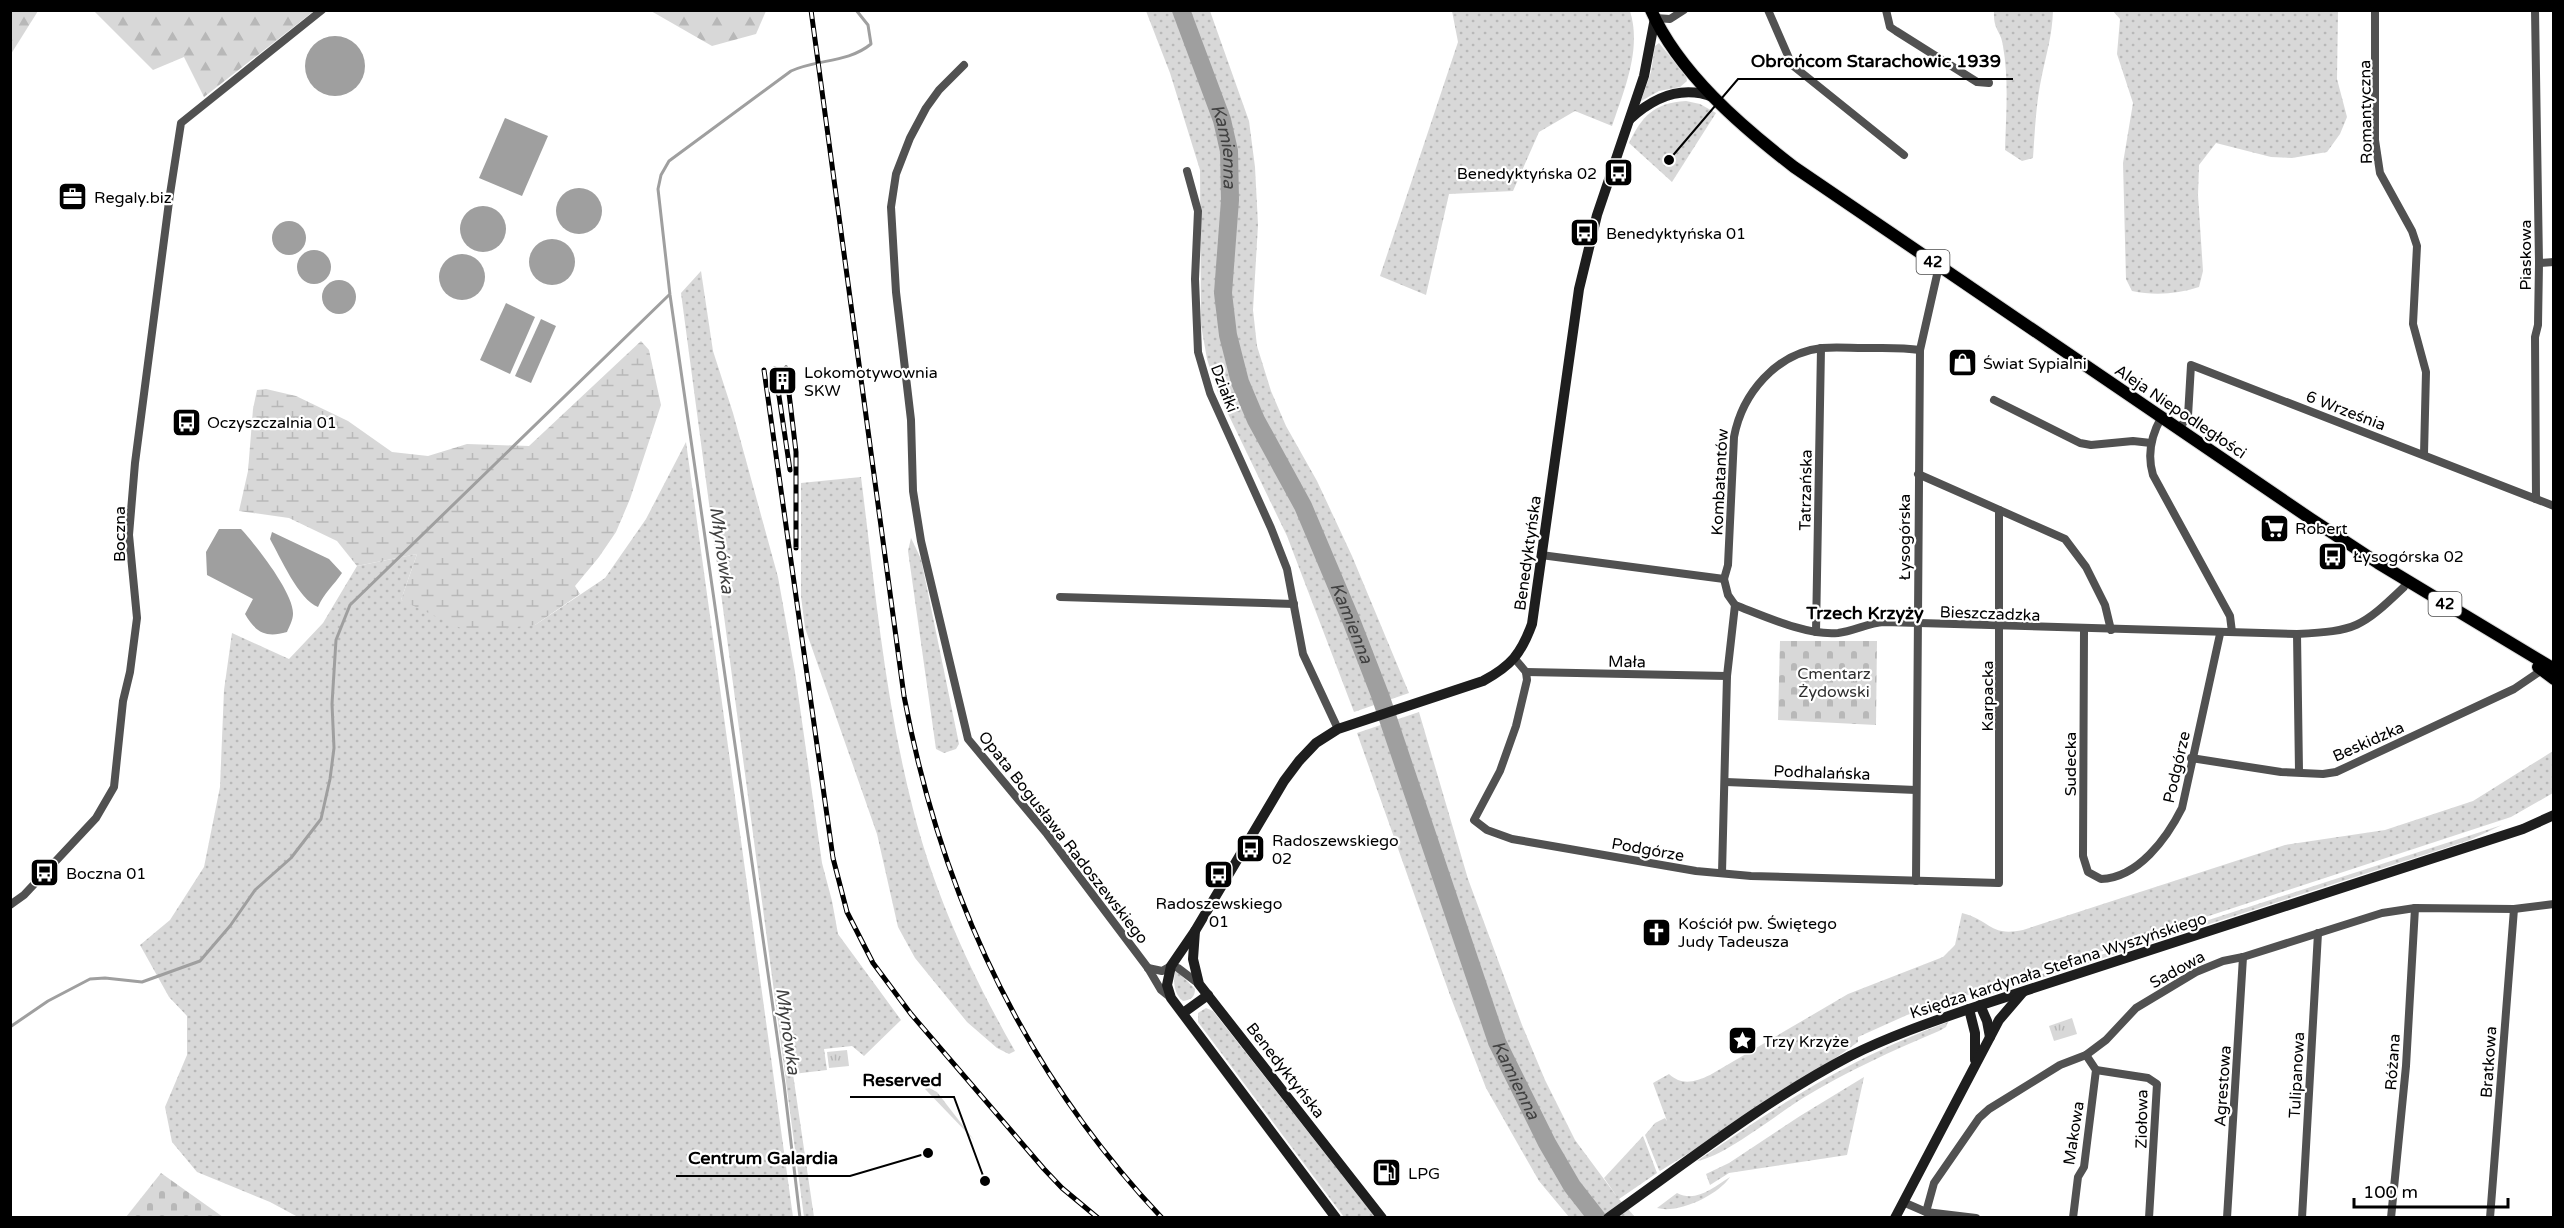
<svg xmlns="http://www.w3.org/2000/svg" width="2564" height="1228" font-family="'Varela Round',sans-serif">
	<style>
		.grass { fill: url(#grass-dots) }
		.forest { fill: url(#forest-firs) }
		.wetland { fill: url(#wetland-marsh) }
		.cemetery { fill: url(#cemetery-stones) }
		.park { fill: url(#park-tufts) }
		.water { fill: #9f9f9f }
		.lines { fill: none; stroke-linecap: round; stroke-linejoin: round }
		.stream { stroke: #9f9f9f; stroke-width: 3 }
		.river { stroke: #9f9f9f; stroke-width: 18 }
		.primary-casing { stroke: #dbdbdb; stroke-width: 14 }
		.street { stroke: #515151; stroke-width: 8 }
		.secondary { stroke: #1e1e1e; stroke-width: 10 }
		.primary { stroke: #000; stroke-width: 12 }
		.rail-casing { stroke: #000; stroke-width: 5 }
		.rail { stroke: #fff; stroke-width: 3; stroke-dasharray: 9; stroke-linecap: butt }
		.labels { text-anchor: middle; stroke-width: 4.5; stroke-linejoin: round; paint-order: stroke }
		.shield { fill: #fff; stroke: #4c4c4c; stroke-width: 1.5 }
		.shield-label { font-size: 15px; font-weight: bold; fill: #000 }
		.street-label { font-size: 16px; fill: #000; stroke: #fff }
		.poi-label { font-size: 16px; fill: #000; stroke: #fff; text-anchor: start }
		.park-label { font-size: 16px; fill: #2f2f2f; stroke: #fff }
		.water-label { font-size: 18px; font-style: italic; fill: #404040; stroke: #fff }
		.neighbourhood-label { font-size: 18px; font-weight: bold; fill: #000; stroke: #fff }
		.leader { fill: none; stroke: #000; stroke-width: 2 }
		.callout-dot { fill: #000; stroke: #fff; stroke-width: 2 }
		.callout-label { font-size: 18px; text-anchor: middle; font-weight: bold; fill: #000; stroke: #fff; stroke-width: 4.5; stroke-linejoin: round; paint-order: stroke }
	</style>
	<defs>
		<pattern id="grass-dots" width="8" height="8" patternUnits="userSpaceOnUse" patternTransform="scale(1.5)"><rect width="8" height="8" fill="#d8d8d8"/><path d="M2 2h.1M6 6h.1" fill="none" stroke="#b8b8b8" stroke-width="1.8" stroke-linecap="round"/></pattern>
		<pattern id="forest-firs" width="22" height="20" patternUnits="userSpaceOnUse" patternTransform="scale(1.5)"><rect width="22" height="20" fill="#d8d8d8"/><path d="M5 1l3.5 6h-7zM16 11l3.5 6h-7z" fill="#b8b8b8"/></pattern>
		<pattern id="wetland-marsh" width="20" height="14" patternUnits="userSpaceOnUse" patternTransform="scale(1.5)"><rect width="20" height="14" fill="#d8d8d8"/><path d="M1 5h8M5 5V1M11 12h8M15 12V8" fill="none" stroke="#b8b8b8"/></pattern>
		<pattern id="cemetery-stones" width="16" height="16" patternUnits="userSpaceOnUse" patternTransform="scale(1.5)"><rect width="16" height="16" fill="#d8d8d8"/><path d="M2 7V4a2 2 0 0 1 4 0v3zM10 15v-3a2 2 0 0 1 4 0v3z" fill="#b8b8b8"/></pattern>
		<pattern id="park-tufts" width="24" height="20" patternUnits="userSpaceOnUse" patternTransform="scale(1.5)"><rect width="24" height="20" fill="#d8d8d8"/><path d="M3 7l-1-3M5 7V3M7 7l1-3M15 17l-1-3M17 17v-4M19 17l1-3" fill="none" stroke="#b8b8b8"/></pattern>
	</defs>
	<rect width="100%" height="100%" fill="#fff"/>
	<g class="grass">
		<polygon points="1146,11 1210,11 1249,121 1255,167 1258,225 1253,310 1257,346 1271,391 1286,426 1317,481 1352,556 1409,693 1354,712 1287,536 1218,393 1207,359 1201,325 1200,170 1170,73"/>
		<path d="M1452 11H1630C1642 49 1624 90 1612 126L1575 111 1539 132 1513 191 1449 194 1426 295 1380 276 1458 42Z"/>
		<path d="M1994 11H2053C2052 36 2047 51 2042 75 2036 102 2035 130 2033 158L2022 161 2005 150C2006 116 2009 80 2003 46 2001 30 1993 31 1994 11Z"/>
		<path d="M2113 11H2338L2337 79 2347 117 2340 134 2327 152 2292 158 2271 157 2216 143 2199 165 2198 195 2203 271 2199 287C2177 294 2155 296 2132 291L2126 279 2123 163 2133 103 2117 54 2120 19Z"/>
		<polygon points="1659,43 1686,76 1687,81 1680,87 1659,91 1641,101 1651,72 1655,46"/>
		<path d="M1686 101 1700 104 1716 113 1672 182 1629 143C1642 116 1654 103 1686 101Z"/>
		<polygon points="701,271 713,351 733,413 778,577 795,672 822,863 832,901 838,934 901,1020 864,1056 852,1046 824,1049 827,1070 793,1074 814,1217 804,1217 681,293"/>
		<polygon points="686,442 793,1217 298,1217 270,1202 197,1172 172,1142 165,1107 187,1055 187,1016 169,997 140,945 170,920 204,867 220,787 224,690 232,633 289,659 323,623 357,566 417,554 401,600 535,625 605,578 646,519"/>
		<path d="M861 477C875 588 885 700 913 809 934 893 972 976 1015 1051L1009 1054 997 1048 967 1022 915 958 898 927 877 834 805 628 801 596V483Z"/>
		<polygon points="911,538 921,559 959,744 956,749 944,753 936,749 908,551"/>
		<polygon points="1419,712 1468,879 1522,1025 1545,1080 1575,1140 1618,1198 1604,1178 1643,1136 1657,1173 1619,1199 1635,1217 1569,1217 1539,1181 1486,1088 1451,998 1357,733"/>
		<path d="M2553 751V793L2511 817 1907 1015 1858 1037V1042C1794 1088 1727 1129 1660 1171L1659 1170 1645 1135 1655 1123 1665 1118 1667 1121 1653 1083 1669 1074C1682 1086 1695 1082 1710 1075L1848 994 1943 957 1955 945 1962 913C1991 920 1989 937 2023 930L2285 845 2385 830 2473 801Z"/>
		<polygon points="2502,825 2470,840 1992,994 1993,990"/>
		<path d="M1175 972H1178L1195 989C1195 997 1191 1000 1183 1001 1174 994 1173 982 1175 972Z"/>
		<polygon points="1206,1008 1213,1011 1375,1217 1344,1217 1198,1022 1198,1013"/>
		<path d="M1948 1022 1946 1027 1939 1031C1892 1051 1847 1071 1803 1098 1777 1114 1724 1157 1697 1161 1780 1104 1852 1057 1948 1022Z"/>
		<polygon points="1864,1077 1847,1155 1729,1173 1710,1185 1706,1174 1729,1163 1800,1116"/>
		<polygon points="927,1087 937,1092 974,1140 925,1089"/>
		<path d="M1730 1177C1718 1195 1679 1214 1657 1208L1677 1193C1696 1203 1714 1187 1730 1177Z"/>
	</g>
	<g class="forest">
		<polygon points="11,10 38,11 11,54 10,11"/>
		<polygon points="82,11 314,11 204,97 184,57 153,70 94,11"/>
		<polygon points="651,11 766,11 756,34 712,46"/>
	</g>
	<polygon class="wetland" points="641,341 649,350 661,405 630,499 616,532 599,557 575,586 580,594 535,625 469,632 401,600 417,554 357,566 337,541 289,518 239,511 248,471 253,409 257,390 266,389 296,396 348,421 392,452 428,456 467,444 529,446"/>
	<g class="cemetery">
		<polygon points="1780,641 1877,641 1876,725 1778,720"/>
		<polygon points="161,1173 223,1217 126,1217"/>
	</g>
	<g class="park">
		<polygon points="2072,1018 2077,1034 2054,1041 2049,1026"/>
		<polygon points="847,1050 849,1066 829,1068 827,1052"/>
	</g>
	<g class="water">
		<circle cx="335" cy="66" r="30"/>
		<polygon points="505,118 548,136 522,196 479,178"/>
		<circle cx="579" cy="211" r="23"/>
		<circle cx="483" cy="229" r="23"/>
		<circle cx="289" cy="238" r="17"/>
		<circle cx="552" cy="262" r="23"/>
		<circle cx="314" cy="267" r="17"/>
		<circle cx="462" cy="277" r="23"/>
		<circle cx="339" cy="297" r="17"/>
		<polygon points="506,303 535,317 510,374 480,360"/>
		<polygon points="541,319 556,326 531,383 515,376"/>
		<path d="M219 529H241C255 544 294 593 293 614 293 620 289 627 287 632 266 638 256 633 245 614L253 599 207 575 206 552Z"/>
		<path d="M272 532 329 559 342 573C334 585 324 593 318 607 299 600 280 557 270 539Z"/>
	</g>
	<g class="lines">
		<g class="stream">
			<polyline points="10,1027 48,1001 90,979 105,978 142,982 200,961 230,926 255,890 291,858 321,819 330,779 334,748 332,704 336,640 350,605 669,295"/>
			<path d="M800 1218 784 1084 670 295 658 189 661 175 669 161 791 71C817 59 848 63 871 44L868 25 856 10"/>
		</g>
		<path class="river" id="s1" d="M1181 10 1222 120 1229 151 1230 200 1223 293 1228 335 1240 382 1256 420 1303 506 1351 620 1380 695 1497 1042 1547 1143 1572 1186 1597 1218"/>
		<defs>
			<g id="primary">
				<path d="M1651 10C1679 73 1741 126 1794 167L2311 519 2378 563 2554 669"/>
				<polyline points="2538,667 2554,679"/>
			</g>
		</defs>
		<use href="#primary" class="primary-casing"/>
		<g class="street">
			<polyline points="1768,10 1792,65 1904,155"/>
			<polyline points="1886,10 1890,27 1896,31 1977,82 1989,83"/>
			<polyline points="2375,10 2375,140 2380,173 2412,231 2417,246 2413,324 2426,372 2424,454"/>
			<polyline points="2535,10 2539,263 2538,325 2535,337 2536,499"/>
			<polyline points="1655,18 1670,19 1684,10"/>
			<polyline points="964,65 939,90 926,108 910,138 896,174 891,207 896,292 911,420 913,491 921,541 968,739 1047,834 1148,968 1161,990 1171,998"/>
			<polyline points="1187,171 1198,211 1195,279 1198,352 1210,393 1271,528 1287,569 1303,654 1338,729"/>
			<polyline points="2539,263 2554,262"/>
			<polyline points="1994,400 2080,443 2091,445 2133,441 2151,443"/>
			<path d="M2161 418C2151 436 2147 455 2153 475L2230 616 2232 632"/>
			<polyline points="2179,429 2188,416 2191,365 2554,506"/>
			<polyline points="1918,474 2065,539 2086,567 2105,605 2111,630"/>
			<polyline points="1541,555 1724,579"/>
			<path d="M1724 579 1728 595 1735 605C1764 616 1807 636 1838 633 1854 631 1868 623 1884 622L2297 634C2356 631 2361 628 2404 587L2407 580"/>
			<path d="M1724 579 1728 565 1734 437C1742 394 1776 353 1822 348 1836 347 1850 348 1864 348 1883 348 1901 347 1920 350"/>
			<polyline points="1060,597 1294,604"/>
			<path d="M2084 629 2083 856 2088 872 2101 879C2138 878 2167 838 2182 808L2220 634"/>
			<polyline points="1816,632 1821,348"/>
			<polyline points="2297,634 2299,771"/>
			<polyline points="1515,659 1526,672 1527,680 1516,726 1500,771 1474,820 1487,830 1512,839 1696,871 1751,876 1999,883 1999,510"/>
			<polyline points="1526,672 1727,676"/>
			<polyline points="2191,758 2281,772 2323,774 2336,772 2514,689 2542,670"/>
			<polyline points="1726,782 1916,790"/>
			<polyline points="1722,873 1727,676 1735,605"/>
			<polyline points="1916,881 1920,350 1939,266"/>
			<polyline points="10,905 24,895 96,818 114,787 123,701 130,672 137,618 129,535 135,463 170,194 181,123 322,10"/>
			<polyline points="1148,968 1162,971 1171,966 1178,968 1199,984"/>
			<polyline points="2096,1070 2148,1078 2157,1084 2149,1218"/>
			<polyline points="1903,1202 1926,1212 1976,1218"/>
			<polyline points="1926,1212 1934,1183 1979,1118 1989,1109 2060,1065 2086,1055 2106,1040 2136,1008 2196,972 2223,961 2243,957 2382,913 2415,908 2514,909 2554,904"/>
			<polyline points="2073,1218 2078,1177 2084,1167 2096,1070 2086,1055"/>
			<polyline points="2227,1218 2243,957"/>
			<polyline points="2302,1218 2318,933"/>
			<polyline points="2391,1218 2406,1066 2415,908"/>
			<polyline points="2490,1218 2514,909"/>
		</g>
		<g class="secondary">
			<path d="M1630 119C1654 97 1682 85 1713 97"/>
			<polyline points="1195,931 1193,959 1199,984 1382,1218"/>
			<polyline points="1980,1005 1987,1021 1990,1037"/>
			<polyline points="1969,1009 1975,1033 1975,1060"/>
			<polyline points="1183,1013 1208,995"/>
			<path d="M1336 1218 1171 998 1167 985 1171 966 1195 931 1284 781 1299 761 1316 743 1338 729 1483 681C1511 666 1521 654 1532 624L1579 289 1597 215 1644 76 1655 18"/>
			<path d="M1608 1218C1687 1162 1764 1101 1850 1056 1888 1037 1928 1023 1969 1009L2523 829 2554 815"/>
			<polyline points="1895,1218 1999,1020 2023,992"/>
		</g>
		<use href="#primary" class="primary"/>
		<defs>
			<g id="rail">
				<path d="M811 10 904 696C941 894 1023 1071 1162 1218"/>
				<polyline points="786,368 796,452 796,548"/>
				<polyline points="775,369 790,470"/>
				<polyline points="764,370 833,858 847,912 873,963 911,1014 1044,1169 1062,1188 1098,1218"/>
			</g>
		</defs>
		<use href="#rail" class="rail-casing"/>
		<use href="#rail" class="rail"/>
	</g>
	<defs>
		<symbol id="bus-square" viewBox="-11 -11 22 22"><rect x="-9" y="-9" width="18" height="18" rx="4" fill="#000" stroke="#fff"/><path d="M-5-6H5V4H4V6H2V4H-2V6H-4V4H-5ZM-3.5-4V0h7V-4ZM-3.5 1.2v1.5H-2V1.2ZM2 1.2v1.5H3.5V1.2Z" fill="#fff"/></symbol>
		<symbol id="office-square" viewBox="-11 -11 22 22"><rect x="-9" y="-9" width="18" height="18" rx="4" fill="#000" stroke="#fff"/><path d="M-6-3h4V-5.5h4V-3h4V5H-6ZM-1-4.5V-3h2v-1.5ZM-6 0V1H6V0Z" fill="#fff"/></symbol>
		<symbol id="shop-square" viewBox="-11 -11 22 22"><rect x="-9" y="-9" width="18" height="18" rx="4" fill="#000" stroke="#fff"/><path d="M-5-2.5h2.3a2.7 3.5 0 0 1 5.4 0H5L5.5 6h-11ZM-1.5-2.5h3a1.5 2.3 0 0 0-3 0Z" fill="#fff"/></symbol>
		<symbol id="building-square" viewBox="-11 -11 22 22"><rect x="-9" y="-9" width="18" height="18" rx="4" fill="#000" stroke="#fff"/><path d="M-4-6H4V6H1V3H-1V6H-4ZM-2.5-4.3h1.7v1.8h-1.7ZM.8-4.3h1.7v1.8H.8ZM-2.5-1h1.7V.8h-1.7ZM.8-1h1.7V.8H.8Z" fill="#fff"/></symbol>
		<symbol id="supermarket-square" viewBox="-11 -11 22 22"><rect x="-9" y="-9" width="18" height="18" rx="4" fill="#000" stroke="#fff"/><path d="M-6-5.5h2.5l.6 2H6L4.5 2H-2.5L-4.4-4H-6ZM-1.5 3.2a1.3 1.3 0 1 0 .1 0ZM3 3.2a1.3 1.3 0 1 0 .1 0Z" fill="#fff"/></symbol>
		<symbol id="church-square" viewBox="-11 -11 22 22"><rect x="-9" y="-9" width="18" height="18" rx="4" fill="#000" stroke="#fff"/><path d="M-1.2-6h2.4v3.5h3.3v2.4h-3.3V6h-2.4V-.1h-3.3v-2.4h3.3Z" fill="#fff"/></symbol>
		<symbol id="sight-square" viewBox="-11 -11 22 22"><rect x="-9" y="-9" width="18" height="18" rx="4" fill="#000" stroke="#fff"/><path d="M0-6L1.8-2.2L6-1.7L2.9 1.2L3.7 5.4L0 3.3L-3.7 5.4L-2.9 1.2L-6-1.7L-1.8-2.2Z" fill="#fff"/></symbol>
		<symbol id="fuel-square" viewBox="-11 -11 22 22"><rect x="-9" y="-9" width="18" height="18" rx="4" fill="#000" stroke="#fff"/><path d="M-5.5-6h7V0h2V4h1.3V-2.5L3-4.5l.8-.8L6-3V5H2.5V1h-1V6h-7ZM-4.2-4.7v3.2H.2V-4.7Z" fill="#fff"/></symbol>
	</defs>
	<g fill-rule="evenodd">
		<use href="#bus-square" x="1602" y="156" width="33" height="33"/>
		<use href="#office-square" x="56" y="180" width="33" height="33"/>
		<use href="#bus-square" x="1568" y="216" width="33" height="33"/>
		<use href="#shop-square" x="1946" y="346" width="33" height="33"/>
		<use href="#building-square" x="766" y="364" width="33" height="33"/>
		<use href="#bus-square" x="170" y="406" width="33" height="33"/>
		<use href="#supermarket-square" x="2258" y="512" width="33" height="33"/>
		<use href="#bus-square" x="2316" y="540" width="33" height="33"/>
		<use href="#bus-square" x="1234" y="832" width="33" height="33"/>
		<use href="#bus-square" x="28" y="856" width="33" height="33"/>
		<use href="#bus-square" x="1202" y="858" width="33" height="33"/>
		<use href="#church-square" x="1640" y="916" width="33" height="33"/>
		<use href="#sight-square" x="1726" y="1024" width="33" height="33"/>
		<use href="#fuel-square" x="1370" y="1156" width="33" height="33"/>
	</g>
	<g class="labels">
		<g class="shield">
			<rect x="1916.5" y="250" width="33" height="24" rx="4.5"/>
			<rect x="2428.5" y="592" width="33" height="24" rx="4.5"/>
		</g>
		<g class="shield-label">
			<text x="1933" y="267">42</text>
			<text x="2445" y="609">42</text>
		</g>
		<g class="street-label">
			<text transform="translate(2365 112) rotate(-91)" y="6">Romantyczna</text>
			<text transform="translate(2525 255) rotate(-90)" y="6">Piaskowa</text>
			<text transform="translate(1225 388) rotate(69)" y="6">Działki</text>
			<text transform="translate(2346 410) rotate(21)" y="6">6 Września</text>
			<text transform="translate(2181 411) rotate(34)" y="6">Aleja Niepodległości</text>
			<text transform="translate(1719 482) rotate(-87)" y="6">Kombatantów</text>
			<text transform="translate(1805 490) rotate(-89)" y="6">Tatrzańska</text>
			<text transform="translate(119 534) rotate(-90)" y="6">Boczna</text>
			<text transform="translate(1904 537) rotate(-90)" y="6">Łysogórska</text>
			<text transform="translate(1527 553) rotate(-82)" y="6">Benedyktyńska</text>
			<text transform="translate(1990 613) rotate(2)" y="6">Bieszczadzka</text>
			<text transform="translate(1627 661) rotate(1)" y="6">Mała</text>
			<text transform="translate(1987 696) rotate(-90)" y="6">Karpacka</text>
			<text transform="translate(2368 741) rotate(-24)" y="6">Beskidzka</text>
			<text transform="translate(2070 764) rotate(-90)" y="6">Sudecka</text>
			<text transform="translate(2176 767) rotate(-77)" y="6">Podgórze</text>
			<text transform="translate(1822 772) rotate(2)" y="6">Podhalańska</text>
			<text transform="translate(1064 837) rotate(52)" y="6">Opata Bogusława Radoszewskiego</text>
			<text transform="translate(1648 849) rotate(10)" y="6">Podgórze</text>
			<text transform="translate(2058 965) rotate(-18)" y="6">Księdza kardynała Stefana Wyszyńskiego</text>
			<text transform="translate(2177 969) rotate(-29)" y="6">Sadowa</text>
			<text transform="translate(2392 1062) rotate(-86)" y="6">Różana</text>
			<text transform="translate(2488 1062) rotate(-86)" y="6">Bratkowa</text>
			<text transform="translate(1286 1070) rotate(52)" y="6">Benedyktyńska</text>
			<text transform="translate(2296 1075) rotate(-87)" y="6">Tulipanowa</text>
			<text transform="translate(2222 1086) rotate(-86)" y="6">Agrestowa</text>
			<text transform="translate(2141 1119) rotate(-89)" y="6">Ziołowa</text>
			<text transform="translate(2073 1133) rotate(-81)" y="6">Makowa</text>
		</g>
		<g class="poi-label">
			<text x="1597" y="179" text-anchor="end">Benedyktyńska 02</text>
			<text x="94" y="203">Regaly.biz</text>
			<text x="1606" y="239">Benedyktyńska 01</text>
			<text x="1983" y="369">Świat Sypialni</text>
			<text x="804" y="378">Lokomotywownia<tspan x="804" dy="18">SKW</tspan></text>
			<text x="207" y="428">Oczyszczalnia 01</text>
			<text x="2295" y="534">Robert</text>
			<text x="2353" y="562">Łysogórska 02</text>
			<text x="1272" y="846">Radoszewskiego<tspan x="1272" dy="18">02</tspan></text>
			<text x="66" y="879">Boczna 01</text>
			<text x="1219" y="909" text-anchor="middle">Radoszewskiego<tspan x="1219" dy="18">01</tspan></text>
			<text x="1678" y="929">Kościół pw. Świętego<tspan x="1678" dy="18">Judy Tadeusza</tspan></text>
			<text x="1763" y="1047">Trzy Krzyże</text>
			<text x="1408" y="1179">LPG</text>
		</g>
		<g class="park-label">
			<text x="1834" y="679">Cmentarz<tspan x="1834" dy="18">Żydowski</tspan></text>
		</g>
		<g class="water-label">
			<text dy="6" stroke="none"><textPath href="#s1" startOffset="144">Kamienna</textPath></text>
			<text transform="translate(722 550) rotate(82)" y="6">Młynówka</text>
			<text dy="6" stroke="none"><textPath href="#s1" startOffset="648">Kamienna</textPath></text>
			<text transform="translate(788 1031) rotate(82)" y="6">Młynówka</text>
			<text dy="6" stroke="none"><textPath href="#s1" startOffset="1134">Kamienna</textPath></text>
		</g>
		<g class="neighbourhood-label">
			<text x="1865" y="619">Trzech Krzyży</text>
		</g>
	</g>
	<path class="leader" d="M1669 160L1738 79H2013M985 1181L954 1097H850M928 1153L850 1176H676"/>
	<g class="callout-dot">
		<circle cx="1669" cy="160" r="6"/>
		<circle cx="985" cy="1181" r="6"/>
		<circle cx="928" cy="1153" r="6"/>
	</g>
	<g class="callout-label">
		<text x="1876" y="67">Obrońcom Starachowic 1939</text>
		<text x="902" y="1086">Reserved</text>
		<text x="763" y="1164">Centrum Galardia</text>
	</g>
	<rect width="2564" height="1228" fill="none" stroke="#000000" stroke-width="24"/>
	<path d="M2354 1198v9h154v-9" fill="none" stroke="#000000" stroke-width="3"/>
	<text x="2363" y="1198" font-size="18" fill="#000000" stroke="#ffffff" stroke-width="4.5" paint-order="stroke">100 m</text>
</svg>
